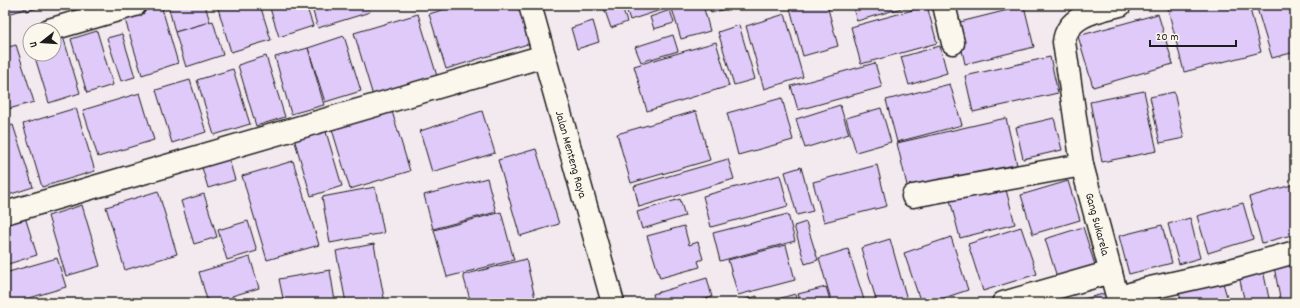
<svg xmlns="http://www.w3.org/2000/svg" width="1300" height="308" font-family="Dekko,sans-serif">
	<style>
		.building { fill: #e0cafa; stroke: #1c1c1c }
		.lines { fill: none; stroke-linecap: round; stroke-linejoin: round }
		.street-casing { stroke: #1c1c1c; stroke-width: 25 }
		.secondary-casing { stroke: #1c1c1c; stroke-width: 25 }
		.street { stroke: #fbf7ec; stroke-width: 22 }
		.secondary { stroke: #fbf7ec; stroke-width: 22 }
		.labels { text-anchor: middle; stroke-width: 3.5; stroke-linejoin: round; paint-order: stroke }
		.street-label { font-size: 12px; fill: #1c1c1c; stroke: #fbf7ec }
	</style>
	<rect width="100%" height="100%" fill="#f3eaf0"/>
	<filter id="ink" filterUnits="userSpaceOnUse"><feTurbulence type="fractalNoise" baseFrequency=".025" numOctaves="2"/><feDisplacementMap in="SourceGraphic" scale="8" xChannelSelector="R" yChannelSelector="G"/><feConvolveMatrix kernelMatrix="1 2 1 2 8 2 1 2 1" color-interpolation-filters="sRGB"/></filter>
	<g filter="url(#ink)">
		<g class="building">
			<polygon points="5,5 23,5 25,9 5,15"/>
			<polygon points="25,5 48,5 27,11"/>
			<polygon points="148,5 161,5 178,63 142,75 123,13"/>
			<polygon points="168,5 205,5 210,22 175,32"/>
			<polygon points="217,5 260,5 271,40 231,52"/>
			<polygon points="269,5 306,5 313,26 279,37"/>
			<polygon points="311,5 368,5 370,12 318,28"/>
			<polygon points="458,5 519,5 531,43 446,69 429,14"/>
			<polygon points="603,5 621,5 627,22 611,28"/>
			<polygon points="625,5 665,5 667,8 630,20"/>
			<polygon points="671,5 703,5 710,31 681,39"/>
			<polygon points="709,5 735,5 736,6 711,13"/>
			<polygon points="802,5 827,5 838,46 803,56 790,8"/>
			<polygon points="852,5 912,5 857,21"/>
			<polygon points="1167,5 1249,5 1261,52 1184,72"/>
			<polygon points="1256,5 1295,5 1295,52 1272,58"/>
			<polygon points="927,6 937,43 861,64 851,27"/>
			<polygon points="1024,6 1034,47 965,64 956,23"/>
			<polygon points="670,10 674,23 654,29 650,17"/>
			<polygon points="418,14 437,76 373,96 354,33"/>
			<polygon points="785,14 803,77 764,89 746,26"/>
			<polygon points="1158,14 1173,64 1093,87 1078,36"/>
			<polygon points="213,21 223,55 186,67 175,32"/>
			<polygon points="593,21 599,42 577,49 571,28"/>
			<polygon points="739,25 755,79 734,85 718,32"/>
			<polygon points="97,31 113,85 87,93 71,39"/>
			<polygon points="62,33 80,93 49,103 34,54 54,54 54,35"/>
			<polygon points="122,34 135,77 121,81 107,38"/>
			<polygon points="673,35 678,51 641,62 635,47"/>
			<polygon points="344,36 361,91 325,102 308,48"/>
			<polygon points="716,42 729,86 647,111 634,66"/>
			<polygon points="16,45 34,102 5,110 5,48"/>
			<polygon points="940,46 947,73 909,85 901,57"/>
			<polygon points="308,48 324,105 291,114 275,57"/>
			<polygon points="266,56 285,117 256,126 238,65"/>
			<polygon points="1050,57 1058,93 973,112 965,76"/>
			<polygon points="875,63 882,87 798,110 791,86"/>
			<polygon points="233,69 250,124 214,135 197,80"/>
			<polygon points="190,80 206,132 172,143 156,90"/>
			<polygon points="950,84 962,125 897,142 886,100"/>
			<polygon points="1144,91 1157,151 1102,162 1090,102"/>
			<polygon points="1174,92 1184,138 1160,143 1150,97"/>
			<polygon points="140,93 154,140 98,157 83,110"/>
			<polygon points="782,98 793,140 738,155 727,113"/>
			<polygon points="840,105 849,134 805,148 796,119"/>
			<polygon points="76,108 95,171 42,187 23,124"/>
			<polygon points="391,108 410,171 350,189 331,126"/>
			<polygon points="881,108 891,142 856,152 846,118"/>
			<polygon points="482,111 495,153 432,172 420,131"/>
			<polygon points="696,111 710,160 631,183 617,134"/>
			<polygon points="1006,118 1018,169 909,194 897,143"/>
			<polygon points="1054,118 1062,150 1023,159 1016,127"/>
			<polygon points="13,125 33,187 5,196 5,127"/>
			<polygon points="324,125 342,186 311,196 293,135"/>
			<polygon points="536,149 559,224 520,236 498,160"/>
			<polygon points="228,156 235,180 208,188 201,164"/>
			<polygon points="728,159 734,179 639,207 634,186"/>
			<polygon points="293,161 319,245 267,260 242,176"/>
			<polygon points="877,165 887,206 824,222 813,182"/>
			<polygon points="801,167 813,211 797,215 785,172"/>
			<polygon points="780,175 788,206 711,227 703,196"/>
			<polygon points="487,178 496,212 433,229 424,195"/>
			<polygon points="1068,181 1080,220 1033,234 1021,195"/>
			<polygon points="1295,184 1295,234 1262,243 1249,197"/>
			<polygon points="1005,186 1015,224 960,238 950,200"/>
			<polygon points="375,187 384,233 330,243 322,197"/>
			<polygon points="158,191 177,254 125,270 106,207"/>
			<polygon points="204,194 217,237 194,244 181,201"/>
			<polygon points="680,199 685,216 642,229 637,212"/>
			<polygon points="1243,203 1253,239 1208,253 1197,216"/>
			<polygon points="82,205 100,266 66,276 48,216"/>
			<polygon points="501,212 514,260 447,277 434,230"/>
			<polygon points="788,214 795,241 720,261 713,233"/>
			<polygon points="25,217 37,255 5,265 5,223"/>
			<polygon points="1190,218 1200,258 1179,264 1168,224"/>
			<polygon points="248,221 257,251 227,260 218,230"/>
			<polygon points="806,222 818,260 805,264 794,226"/>
			<polygon points="1162,225 1172,263 1129,274 1119,236"/>
			<polygon points="684,226 689,245 698,242 703,259 698,261 700,267 660,278 647,236"/>
			<polygon points="1021,227 1037,274 983,291 968,244"/>
			<polygon points="1083,227 1095,265 1057,277 1045,239"/>
			<polygon points="951,237 968,290 929,303 921,303 904,253"/>
			<polygon points="890,239 908,303 877,303 861,248"/>
			<polygon points="374,244 385,303 346,303 336,251"/>
			<polygon points="786,245 795,280 738,295 728,260"/>
			<polygon points="848,249 865,303 832,303 819,258"/>
			<polygon points="250,257 259,288 232,296 234,303 208,303 199,272"/>
			<polygon points="57,258 66,287 13,303 8,303 5,292 5,273"/>
			<polygon points="526,259 535,298 521,302 521,303 471,303 463,275"/>
			<polygon points="1295,263 1295,302 1281,303 1274,267"/>
			<polygon points="330,270 335,301 330,302 330,303 284,303 279,279"/>
			<polygon points="1263,270 1270,303 1245,303 1239,276"/>
			<polygon points="707,278 712,297 693,303 655,303 653,294"/>
			<polygon points="1222,280 1229,303 1182,303 1179,293"/>
			<polygon points="826,287 831,303 801,303 798,294"/>
			<polygon points="1111,292 1114,303 1068,303"/>
			<polygon points="795,294 797,303 764,303"/>
			<polygon points="757,296 758,303 738,303 737,302"/>
		</g>
		<g class="lines">
			<defs>
				<g id="street">
					<polyline points="944,5 953,43"/>
					<polyline points="49,30 135,5"/>
					<polyline points="913,196 1082,165"/>
					<polyline points="5,213 544,56"/>
					<polyline points="1118,298 1146,289 1227,271 1295,252"/>
					<polyline points="1003,303 1111,272"/>
					<path d="M1119 303 1082 165 1064 42C1067 15 1098 11 1120 5"/>
				</g>
				<g id="secondary">
					<path id="s1" d="M530 5 613 303"/>
				</g>
			</defs>
			<use href="#street" class="street-casing"/>
			<use href="#secondary" class="secondary-casing"/>
			<use href="#street" class="street"/>
			<use href="#secondary" class="secondary"/>
		</g>
	</g>
	<g class="labels">
		<g class="street-label">
			<text dy="4" stroke="none"><textPath href="#s1" startOffset="155">Jalan Menteng Raya</textPath></text>
			<text transform="translate(1098 224) rotate(75)" y="4">Gang Sukarela</text>
		</g>
	</g>
	<rect width="1300" height="308" fill="none" stroke="#fbf7ec" stroke-width="20"/>
	<rect x="10" y="10" width="1280" height="288" fill="none" stroke="#1c1c1c" stroke-width="1.5" filter="url(#ink)"/>
	<g transform="translate(42 42) rotate(253)"><circle r="19" fill="#fbf7ec" stroke="#a29f99"/>
	<path d="M0-3L7 15L0 10L-7 15Z" fill="#1c1c1c"/>
	<text y="-6" font-size="11" font-weight="bold" text-anchor="middle" fill="#1c1c1c">U</text>
	</g>
	<path d="M1150 40v6h86v-6" fill="none" stroke="#1c1c1c" stroke-width="2"/>
	<text x="1156" y="40" font-size="12" fill="#1c1c1c" stroke="#fbf7ec" stroke-width="3" paint-order="stroke">20 m</text>
</svg>
